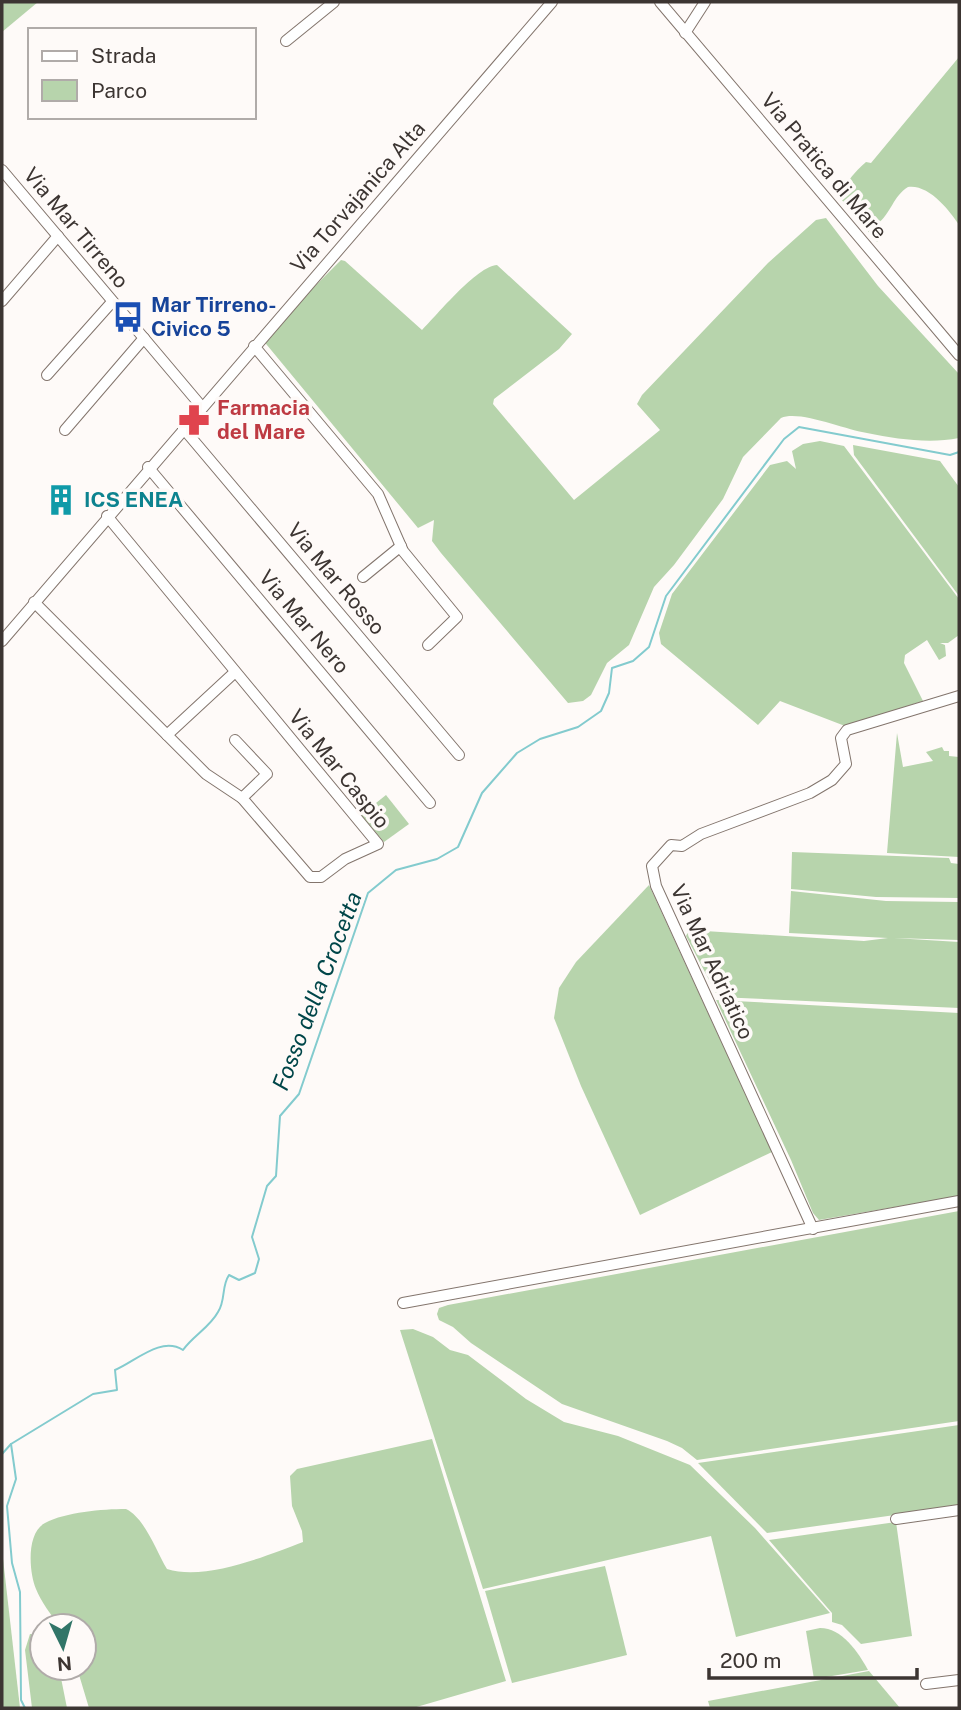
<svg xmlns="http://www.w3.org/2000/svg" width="961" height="1710" font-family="'Public Sans',sans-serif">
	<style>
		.green { fill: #b7d4ac }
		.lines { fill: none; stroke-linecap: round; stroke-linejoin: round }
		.stream { stroke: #83cbce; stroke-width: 2 }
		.minor-casing { stroke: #83756d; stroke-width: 12 }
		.minor { stroke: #fff; stroke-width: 10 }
		.labels { text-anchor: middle; stroke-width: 7; stroke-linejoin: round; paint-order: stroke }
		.street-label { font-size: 21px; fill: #3c3532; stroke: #fefaf8 }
		.transit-label { font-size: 21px; font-weight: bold; fill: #164399; stroke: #fefaf8; text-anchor: start }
		.health-label { font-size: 21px; font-weight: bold; fill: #be3a42; stroke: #fefaf8; text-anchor: start }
		.culture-label { font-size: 21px; font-weight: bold; fill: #0d838f; stroke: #fefaf8; text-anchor: start }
		.water-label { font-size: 23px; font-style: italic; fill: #004649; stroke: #fefaf8 }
	</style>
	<rect width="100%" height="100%" fill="#fefaf8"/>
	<g class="green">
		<polygon points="2,2 38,2 2,32"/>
		<path d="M959 57V225C950 211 929 184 908 187 893 196 891 214 877 224L886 233 877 242 841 199C842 185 856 171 866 162L871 163Z"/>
		<path d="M826 218 878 286 959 374V438C929 444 897 439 867 433 845 430 800 410 781 418L743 457 723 499 674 565 654 587 629 645 607 663 591 695 583 701 568 703 441 553 432 541 434 520 418 528 262 339 341 260 345 261 422 330C437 315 477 266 497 265L572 334 559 349 494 399 493 404 574 500 660 430 637 404 642 395 768 263 816 220Z"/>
		<polygon points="820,441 844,446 959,599 959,635 948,643 940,643 945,645 946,656 939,660 927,640 905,655 904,663 923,701 845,726 780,701 758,725 661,644 659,633 672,594 770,465 787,461 796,469 792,451 803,444"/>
		<polygon points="853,445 940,461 959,487 959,596 854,455"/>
		<polygon points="897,733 903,767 933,761 926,752 942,747 944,751 949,751 949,756 959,757 959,857 887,853"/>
		<polygon points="386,795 409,824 384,842 361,815"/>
		<polygon points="792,852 949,858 951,863 959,864 959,898 876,897 791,889"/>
		<polygon points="649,885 772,1152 640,1215 581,1086 554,1018 559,988 576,962"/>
		<polygon points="791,891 886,901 959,902 959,940 894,938 959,942 959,1008 718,997 686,936 689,930 864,941 888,938 789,933"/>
		<polygon points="716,1000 959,1013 959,1196 819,1220 813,1213 791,1160"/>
		<polygon points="959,1211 959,1421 697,1460 682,1448 667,1441 562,1404 471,1343 453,1327 439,1320 437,1314 439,1308 448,1305"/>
		<polygon points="413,1329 433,1337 450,1350 468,1355 526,1399 564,1422 618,1436 690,1465 755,1528 830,1613 736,1637 711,1536 483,1589 400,1330"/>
		<polygon points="959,1425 959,1506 767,1533 698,1463"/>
		<path d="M432 1439 506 1681 413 1708H89L77 1668H84V1626H59C51 1614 41 1602 36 1589 29 1572 26 1533 45 1523 66 1512 102 1509 126 1509 145 1518 156 1551 167 1569 206 1581 266 1556 303 1542L302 1531 292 1506 290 1476 297 1469Z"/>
		<polygon points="896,1522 912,1636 861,1644 842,1625 832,1622 832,1613 769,1540"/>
		<polygon points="2,1550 20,1708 2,1708"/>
		<polygon points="605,1566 627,1655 512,1683 485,1591"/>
		<path d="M820 1628C842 1628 858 1652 868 1670L814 1679 806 1631Z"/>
		<polygon points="30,1634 42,1635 42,1668 59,1668 67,1708 32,1708 25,1650"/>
		<polygon points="869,1671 900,1708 710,1708 708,1701"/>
	</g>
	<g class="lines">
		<g class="stream">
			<polyline points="11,1444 16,1479 7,1506 12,1563 20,1592 21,1700 25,1708"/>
			<path d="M2 1454 11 1444 93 1394 117 1390 115 1370C136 1361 161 1336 183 1350 193 1336 210 1327 218 1312 226 1300 221 1287 229 1275L239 1280 255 1273 259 1259 252 1237 267 1186 276 1176 280 1116 299 1094 368 893 396 870 437 859 458 847 482 793 517 753 540 739 578 727 601 711 609 693 612 668 633 661 649 647 666 596 784 439 799 427 950 455 959 452"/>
		</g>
		<defs>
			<g id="minor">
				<polyline points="660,2 959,355"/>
				<polyline points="685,33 705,2"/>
				<polyline points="286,41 334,2"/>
				<polyline points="2,170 202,407"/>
				<polyline points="2,301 58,236"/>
				<polyline points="254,346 378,494 403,551 457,617 428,645"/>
				<polyline points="47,375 112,302"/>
				<polyline points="183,428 459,755"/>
				<polyline points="65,430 144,338"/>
				<polyline points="148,467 430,803"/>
				<polyline points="107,516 378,844 345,859 321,877 310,877 242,798 267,774 235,740"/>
				<polyline points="363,577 401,546"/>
				<polyline points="34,602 206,774 242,798"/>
				<polyline points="2,641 552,2"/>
				<polyline points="167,735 234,673"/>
				<polyline points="813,1229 656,886 652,866 671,845 682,846 701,834 810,793 832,780 846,764 841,738 847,730 959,696"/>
				<polyline points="403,1303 959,1201"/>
				<polyline points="896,1519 959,1510"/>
				<polyline points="926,1684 959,1680"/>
			</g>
		</defs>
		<use href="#minor" class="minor-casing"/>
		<use href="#minor" class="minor"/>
	</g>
	<defs>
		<symbol id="bus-bare" viewBox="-9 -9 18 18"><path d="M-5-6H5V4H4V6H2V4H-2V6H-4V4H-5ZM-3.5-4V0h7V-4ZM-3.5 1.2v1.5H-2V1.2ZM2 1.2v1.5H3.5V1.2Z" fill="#1a4fb4" stroke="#fefaf8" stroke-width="2.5" paint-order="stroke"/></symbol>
		<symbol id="pharmacy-bare" viewBox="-9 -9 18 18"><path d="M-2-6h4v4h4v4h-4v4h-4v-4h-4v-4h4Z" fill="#e0444e" stroke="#fefaf8" stroke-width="2.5" paint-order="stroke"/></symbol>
		<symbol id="building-bare" viewBox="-9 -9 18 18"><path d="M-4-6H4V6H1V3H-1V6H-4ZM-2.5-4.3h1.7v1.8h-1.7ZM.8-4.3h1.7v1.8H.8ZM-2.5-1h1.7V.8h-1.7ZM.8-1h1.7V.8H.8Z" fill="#0f9aa8" stroke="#fefaf8" stroke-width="2.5" paint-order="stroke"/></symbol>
	</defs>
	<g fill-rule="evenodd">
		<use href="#bus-bare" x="106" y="295" width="44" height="44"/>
		<use href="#pharmacy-bare" x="172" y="398" width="44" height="44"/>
		<use href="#building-bare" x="39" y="478" width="44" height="44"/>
	</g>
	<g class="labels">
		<g class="street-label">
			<text transform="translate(824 166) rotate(50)" y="7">Via Pratica di Mare</text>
			<text transform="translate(358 197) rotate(-49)" y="7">Via Torvajanica Alta</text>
			<text transform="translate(76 228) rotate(50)" y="7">Via Mar Tirreno</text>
			<text transform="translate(336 579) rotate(50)" y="7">Via Mar Rosso</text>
			<text transform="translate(304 622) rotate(50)" y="7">Via Mar Nero</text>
			<text transform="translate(339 769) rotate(51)" y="7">Via Mar Caspio</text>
			<text transform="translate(712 962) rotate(65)" y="7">Via Mar Adriatico</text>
		</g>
		<g class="transit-label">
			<text x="151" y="312">Mar Tirreno-<tspan x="151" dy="24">Civico 5</tspan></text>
		</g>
		<g class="health-label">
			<text x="217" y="415">Farmacia<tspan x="217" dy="24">del Mare</tspan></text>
		</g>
		<g class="culture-label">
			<text x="84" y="507">ICS ENEA</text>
		</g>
		<g class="water-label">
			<text transform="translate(317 991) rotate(-69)" y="8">Fosso della Crocetta</text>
		</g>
	</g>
	<rect width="961" height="1710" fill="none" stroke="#3c3532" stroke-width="7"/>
	<rect x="28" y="28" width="228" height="91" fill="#fefaf8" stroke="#b0aba9" stroke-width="2"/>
	<rect x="42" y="51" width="35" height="10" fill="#ffffff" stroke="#b0aba9" stroke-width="2"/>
	<text x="91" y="63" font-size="21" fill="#3c3532">Strada</text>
	<rect x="42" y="80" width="35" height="21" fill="#b7d4ac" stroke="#b0aba9" stroke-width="2"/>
	<text x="91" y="98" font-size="21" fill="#3c3532">Parco</text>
	<g transform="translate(63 1647) rotate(175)"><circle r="33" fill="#fefaf8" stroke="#b0aba9" stroke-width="2"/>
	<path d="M0-5L12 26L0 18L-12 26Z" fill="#317568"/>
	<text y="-10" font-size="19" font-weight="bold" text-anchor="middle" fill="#3c3532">N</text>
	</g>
	<path d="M709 1668v10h208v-10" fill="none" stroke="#3c3532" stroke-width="3.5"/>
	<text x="720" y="1668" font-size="21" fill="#3c3532" stroke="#fefaf8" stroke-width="5" paint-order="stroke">200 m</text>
</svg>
